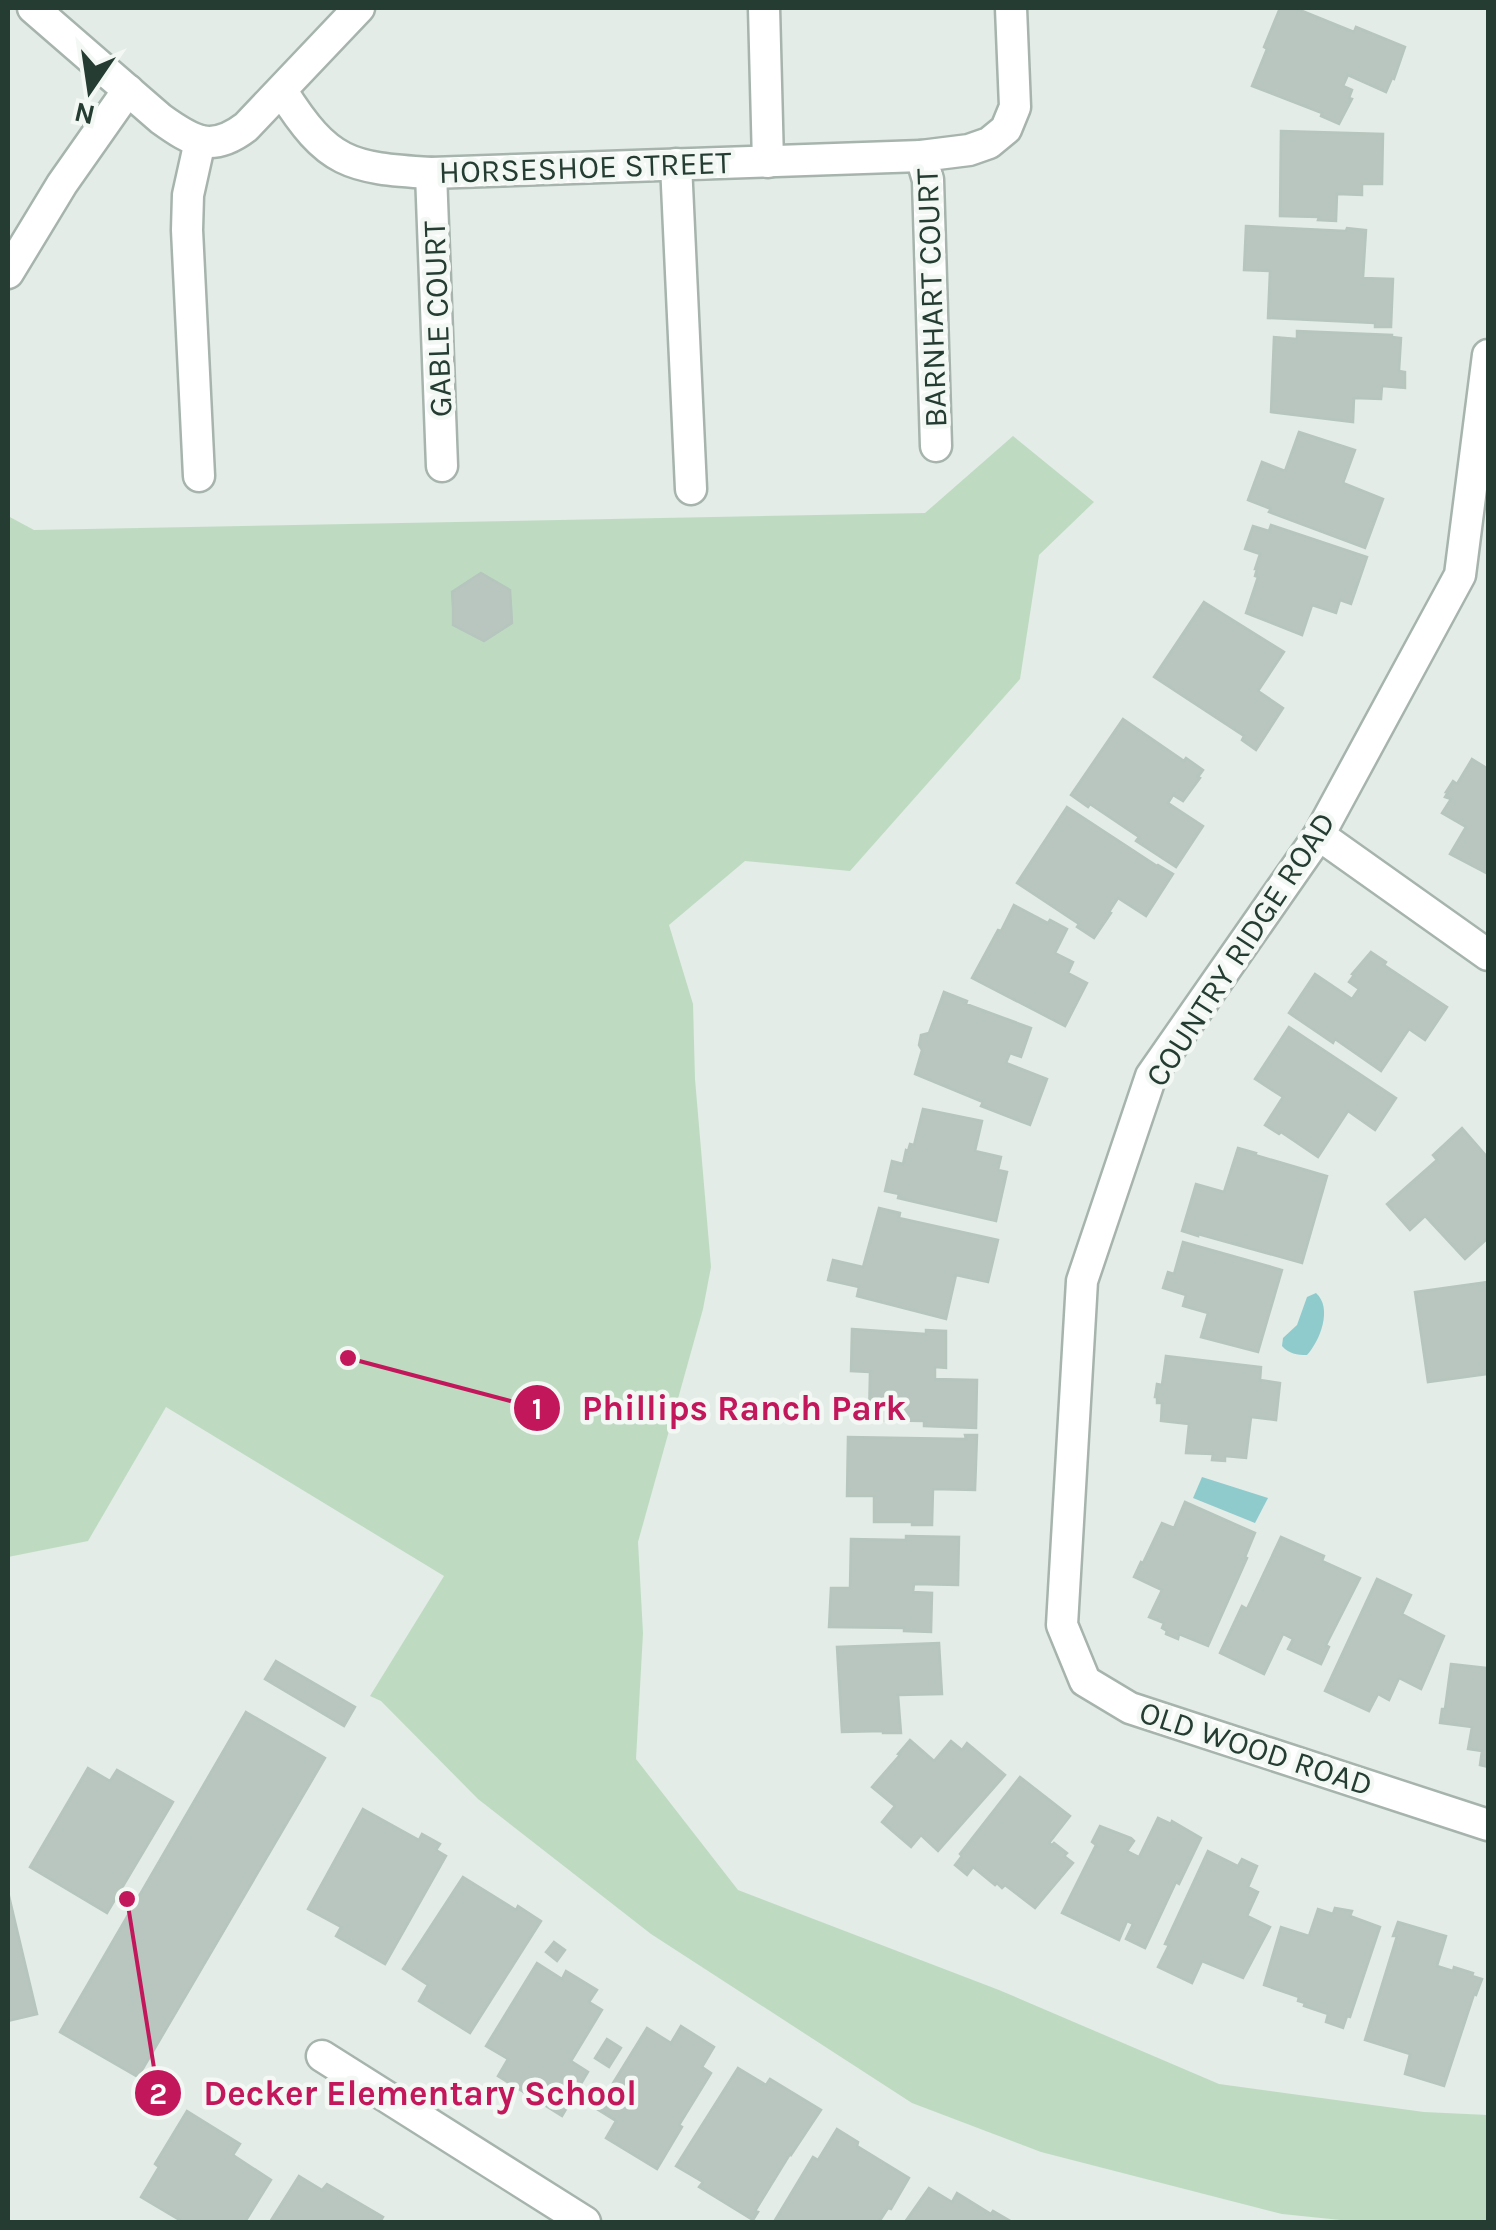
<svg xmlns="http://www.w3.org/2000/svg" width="1496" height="2230" font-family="Karla,sans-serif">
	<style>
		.green { fill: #bedbc2 }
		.water { fill: #8fcbcc }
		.building { fill: #b8c6bf; stroke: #b6c5bd; stroke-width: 2.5 }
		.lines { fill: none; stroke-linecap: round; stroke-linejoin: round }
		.street-casing { stroke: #a6b4ad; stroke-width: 35 }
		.street { stroke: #fff; stroke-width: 30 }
		.labels { text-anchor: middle; stroke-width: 9; stroke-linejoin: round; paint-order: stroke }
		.street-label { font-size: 32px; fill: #243c32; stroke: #f3f8f5 }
		.leader { fill: none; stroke: #c2185b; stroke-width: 4 }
		.callout-dot { fill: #c2185b; stroke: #f3f8f5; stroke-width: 4 }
		.mark-label { font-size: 30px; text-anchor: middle; font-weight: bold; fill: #fff }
		.callout-label { font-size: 35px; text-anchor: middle; font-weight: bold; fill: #c2185b; stroke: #f3f8f5; stroke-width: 9; stroke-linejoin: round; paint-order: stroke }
	</style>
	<rect width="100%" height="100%" fill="#e3ece7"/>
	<polygon class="green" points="1013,436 1094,502 1039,555 1020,679 850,871 745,861 669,925 693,1004 695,1079 711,1267 703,1309 638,1542 643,1633 636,1759 738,1890 999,1990 1219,2084 1424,2112 1488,2115 1488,2222 1360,2222 1282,2214 1041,2152 912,2103 651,1934 478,1799 381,1701 370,1696 444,1576 166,1407 88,1541 8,1557 8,516 34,530 925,513"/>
	<g class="water">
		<path d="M1316 1293C1333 1308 1320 1341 1307 1355 1297 1355 1289 1354 1282 1346L1283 1338 1297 1325 1307 1297Z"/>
		<polygon points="1202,1477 1268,1498 1255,1523 1193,1498"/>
	</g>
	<g class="building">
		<polygon points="1280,8 1295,8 1354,32 1356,27 1405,47 1394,79 1392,78 1386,92 1348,75 1343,86 1352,90 1349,98 1352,99 1339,124 1321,116 1322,113 1252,86 1267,49 1264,47"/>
		<polygon points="1281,131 1383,134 1382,184 1362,184 1362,195 1337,194 1336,221 1318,220 1319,217 1280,216"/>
		<polygon points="1246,226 1346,231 1347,228 1366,230 1363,278 1393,279 1391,327 1375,327 1375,323 1268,318 1270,271 1244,270"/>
		<polygon points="1297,331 1392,335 1392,337 1401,338 1399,371 1405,372 1405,388 1382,386 1381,399 1354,398 1353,422 1271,412 1274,337 1297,339"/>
		<polygon points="1299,432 1355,450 1343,483 1383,499 1365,548 1269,512 1271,509 1248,500 1262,462 1285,471"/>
		<polygon points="1271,525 1367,557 1351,604 1340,600 1336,613 1312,605 1302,635 1246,613 1258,577 1255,576 1257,569 1255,569 1260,554 1245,549 1253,526 1269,531"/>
		<polygon points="481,573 510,590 512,623 484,641 453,625 453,608 452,592"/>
		<polygon points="1204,602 1284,652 1258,691 1283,708 1256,750 1242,740 1244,736 1154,677"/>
		<polygon points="1123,719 1184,761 1186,758 1203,770 1198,777 1200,778 1183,801 1173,795 1168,803 1203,826 1176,867 1136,841 1139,837 1090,804 1088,807 1071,795"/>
		<polygon points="1472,759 1488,769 1488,874 1450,854 1466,827 1442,813 1451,799 1445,797 1448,792 1446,792 1453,781 1457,784"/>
		<polygon points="1067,807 1157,866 1158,865 1173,874 1146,916 1118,898 1109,912 1111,913 1094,938 1077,927 1079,924 1017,883"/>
		<polygon points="1014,905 1048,923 1050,920 1067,929 1055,953 1073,962 1068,973 1087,983 1065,1026 972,978 998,930 1001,931"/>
		<polygon points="1371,952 1386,962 1384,965 1447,1007 1425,1040 1409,1029 1381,1071 1335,1039 1333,1043 1289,1013 1315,974 1352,999 1359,989 1349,982 1354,975 1352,974"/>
		<polygon points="944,992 967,1001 966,1004 1031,1028 1021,1057 1010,1053 1006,1063 1047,1079 1030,1125 981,1106 983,1102 915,1074 922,1050 919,1045 921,1035 929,1033"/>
		<polygon points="1289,1027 1396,1098 1375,1130 1348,1111 1318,1157 1281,1132 1279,1134 1265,1125 1283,1097 1255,1079"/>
		<polygon points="923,1109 982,1121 975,1151 1001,1157 998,1170 1007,1172 996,1221 898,1198 899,1194 885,1191 892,1161 903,1164 906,1150 908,1151 910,1144 914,1145"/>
		<polygon points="1462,1128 1488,1158 1488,1238 1465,1259 1425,1216 1410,1230 1387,1204 1437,1160 1433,1155"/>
		<polygon points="1238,1148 1256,1153 1255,1155 1327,1176 1302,1263 1198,1234 1198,1236 1182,1231 1196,1184 1224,1192"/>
		<polygon points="879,1208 900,1213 899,1218 998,1240 988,1282 956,1275 946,1319 857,1296 859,1287 828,1280 833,1260 863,1267"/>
		<polygon points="1183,1242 1282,1270 1258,1352 1201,1337 1208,1313 1183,1306 1186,1295 1163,1288 1168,1272 1174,1274"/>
		<polygon points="1488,1282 1488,1374 1428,1382 1415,1292"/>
		<polygon points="852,1329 926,1334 926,1330 946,1331 946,1368 935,1367 935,1379 977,1380 976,1428 924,1426 924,1421 869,1420 870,1372 851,1371"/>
		<polygon points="1166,1356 1261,1367 1260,1380 1280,1383 1276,1420 1251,1417 1246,1458 1225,1456 1225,1461 1212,1460 1213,1454 1186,1453 1189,1424 1161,1421 1162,1403 1157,1403 1157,1397 1155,1397 1157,1384 1162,1385"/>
		<polygon points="965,1435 977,1435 975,1490 933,1489 932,1525 912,1525 912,1522 874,1522 874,1496 847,1496 848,1437 966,1439"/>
		<polygon points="1185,1502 1255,1533 1245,1557 1247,1558 1208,1646 1179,1634 1178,1639 1166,1634 1167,1631 1162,1628 1164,1623 1149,1617 1162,1590 1134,1577 1141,1562 1143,1563 1162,1523 1174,1528"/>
		<polygon points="906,1536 959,1537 958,1585 914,1584 913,1592 932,1593 931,1632 904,1631 904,1628 829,1627 831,1588 850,1588 851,1539 906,1540"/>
		<polygon points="1281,1537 1324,1556 1322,1561 1360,1578 1326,1645 1329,1647 1321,1664 1288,1649 1293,1639 1283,1634 1264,1674 1220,1653 1242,1606 1247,1609"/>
		<polygon points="1377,1579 1411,1595 1402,1614 1444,1636 1421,1689 1399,1678 1389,1700 1378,1694 1369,1711 1325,1691"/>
		<polygon points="939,1643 942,1694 898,1695 901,1733 883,1733 883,1731 842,1732 837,1647"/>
		<polygon points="276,1661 355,1707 344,1726 265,1679"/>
		<polygon points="1451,1664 1488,1668 1488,1767 1480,1765 1482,1751 1468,1749 1472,1727 1440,1723 1442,1709 1445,1709"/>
		<polygon points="246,1712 325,1758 138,2077 60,2032"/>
		<polygon points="910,1740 934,1761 951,1741 962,1750 967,1743 1005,1775 938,1851 921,1835 911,1847 882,1822 895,1806 872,1787 900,1755 898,1754"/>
		<polygon points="88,1768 110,1781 117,1770 173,1802 107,1913 30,1867"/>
		<polygon points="1020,1777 1070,1816 1049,1843 1052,1845 1054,1843 1067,1853 1064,1856 1073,1863 1035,1908 1005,1885 1002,1888 997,1883 995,1885 973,1867 967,1875 955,1865 962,1856 960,1854"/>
		<polygon points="363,1809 419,1840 422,1834 440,1844 436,1850 446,1856 385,1964 336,1936 341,1927 308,1909"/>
		<polygon points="1158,1818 1171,1824 1172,1821 1201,1838 1179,1884 1176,1882 1145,1948 1126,1939 1133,1924 1127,1921 1119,1940 1062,1913 1096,1845 1092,1842 1100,1826 1131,1838 1134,1841 1127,1851 1139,1857"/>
		<polygon points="1208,1851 1238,1866 1242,1859 1257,1866 1248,1887 1258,1892 1247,1916 1270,1927 1243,1978 1202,1961 1192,1983 1158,1967 1169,1945 1165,1944"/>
		<polygon points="463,1877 516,1910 518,1906 541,1921 470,2033 419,2001 428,1985 403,1969"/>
		<polygon points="8,1892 37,2014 8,2021"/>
		<polygon points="1335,1908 1352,1911 1350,1916 1380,1927 1350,2017 1347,2016 1343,2028 1326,2022 1328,2014 1304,2006 1305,2003 1298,2001 1299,1997 1264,1985 1281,1927 1309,1936 1318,1909 1333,1914"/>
		<polygon points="1398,1922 1446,1936 1437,1966 1453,1971 1454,1967 1473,1973 1472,1976 1482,1979 1476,1995 1474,1994 1444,2086 1405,2074 1410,2054 1365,2040 1397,1936 1393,1936"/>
		<polygon points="554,1942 565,1950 557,1961 546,1952"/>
		<polygon points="537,1963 562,1979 566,1971 597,1990 589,2002 602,2010 571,2061 588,2072 562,2116 498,2076 508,2059 486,2046"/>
		<polygon points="681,2026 714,2047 702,2067 711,2073 679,2125 682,2127 657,2169 606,2138 616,2121 597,2109 647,2028 671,2043"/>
		<polygon points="607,2039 621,2048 609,2067 595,2058"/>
		<polygon points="738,2068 766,2085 770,2079 821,2110 791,2155 790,2154 755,2211 758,2212 753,2220 699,2187 703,2182 676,2166"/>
		<polygon points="187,2111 240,2144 233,2155 271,2180 245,2222 183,2222 141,2197 159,2167 155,2164"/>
		<polygon points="837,2129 858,2142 857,2146 909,2178 891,2209 888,2208 879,2222 778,2222 775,2220 813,2157 818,2160"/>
		<polygon points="299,2176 322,2190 327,2184 383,2217 380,2222 270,2222"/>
		<polygon points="929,2188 952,2202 957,2193 991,2214 993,2211 1012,2222 905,2222"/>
	</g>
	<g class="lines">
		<defs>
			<g id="street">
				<path d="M33 8 161 119C193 142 212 153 246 127L359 8"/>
				<polyline points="764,8 768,162"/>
				<path d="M282 91C328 164 349 168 431 173L921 156"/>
				<polyline points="676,164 691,489"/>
				<polyline points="431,173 442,466"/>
				<polyline points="8,273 62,184 128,90"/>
				<polyline points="1488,355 1460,575 1319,835 1151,1076 1082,1281 1062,1625 1085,1681 1130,1708 1488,1825"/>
				<polyline points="936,446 928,180 921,156 969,150 989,143 1006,129 1015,107 1011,8"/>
				<polyline points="199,476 187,230 188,195 200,141"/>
				<polyline points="1319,835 1488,955"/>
				<polyline points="322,2056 585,2222"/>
			</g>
		</defs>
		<use href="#street" class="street-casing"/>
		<use href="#street" class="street"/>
	</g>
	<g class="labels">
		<g class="street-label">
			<text transform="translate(585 167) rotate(-2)" y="11">HORSESHOE STREET</text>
			<text transform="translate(931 298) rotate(-92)" y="11">BARNHART COURT</text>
			<text transform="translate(437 319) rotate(-92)" y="11">GABLE COURT</text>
			<text transform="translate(1240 949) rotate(-57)" y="11">COUNTRY RIDGE ROAD</text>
			<text transform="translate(1256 1748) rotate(18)" y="11">OLD WOOD ROAD</text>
		</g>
	</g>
	<path class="leader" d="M348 1358L537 1408M127 1899L158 2093"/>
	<g class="callout-dot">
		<circle cx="348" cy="1358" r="10"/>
		<circle cx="127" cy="1899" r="10"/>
		<circle cx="537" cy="1408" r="25"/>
		<circle cx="158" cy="2093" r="25"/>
	</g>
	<g class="mark-label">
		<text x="537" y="1419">1</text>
		<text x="158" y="2104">2</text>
	</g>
	<g class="callout-label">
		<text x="744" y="1420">Phillips Ranch Park</text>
		<text x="420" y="2105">Decker Elementary School</text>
	</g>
	<rect width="1496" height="2230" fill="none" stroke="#243c32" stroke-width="20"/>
	<g transform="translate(90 90) rotate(193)" stroke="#f3f8f5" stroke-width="8" paint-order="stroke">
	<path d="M0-8L18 38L0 25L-18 38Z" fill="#243c32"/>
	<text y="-15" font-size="28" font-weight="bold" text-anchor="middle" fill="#243c32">N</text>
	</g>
</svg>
